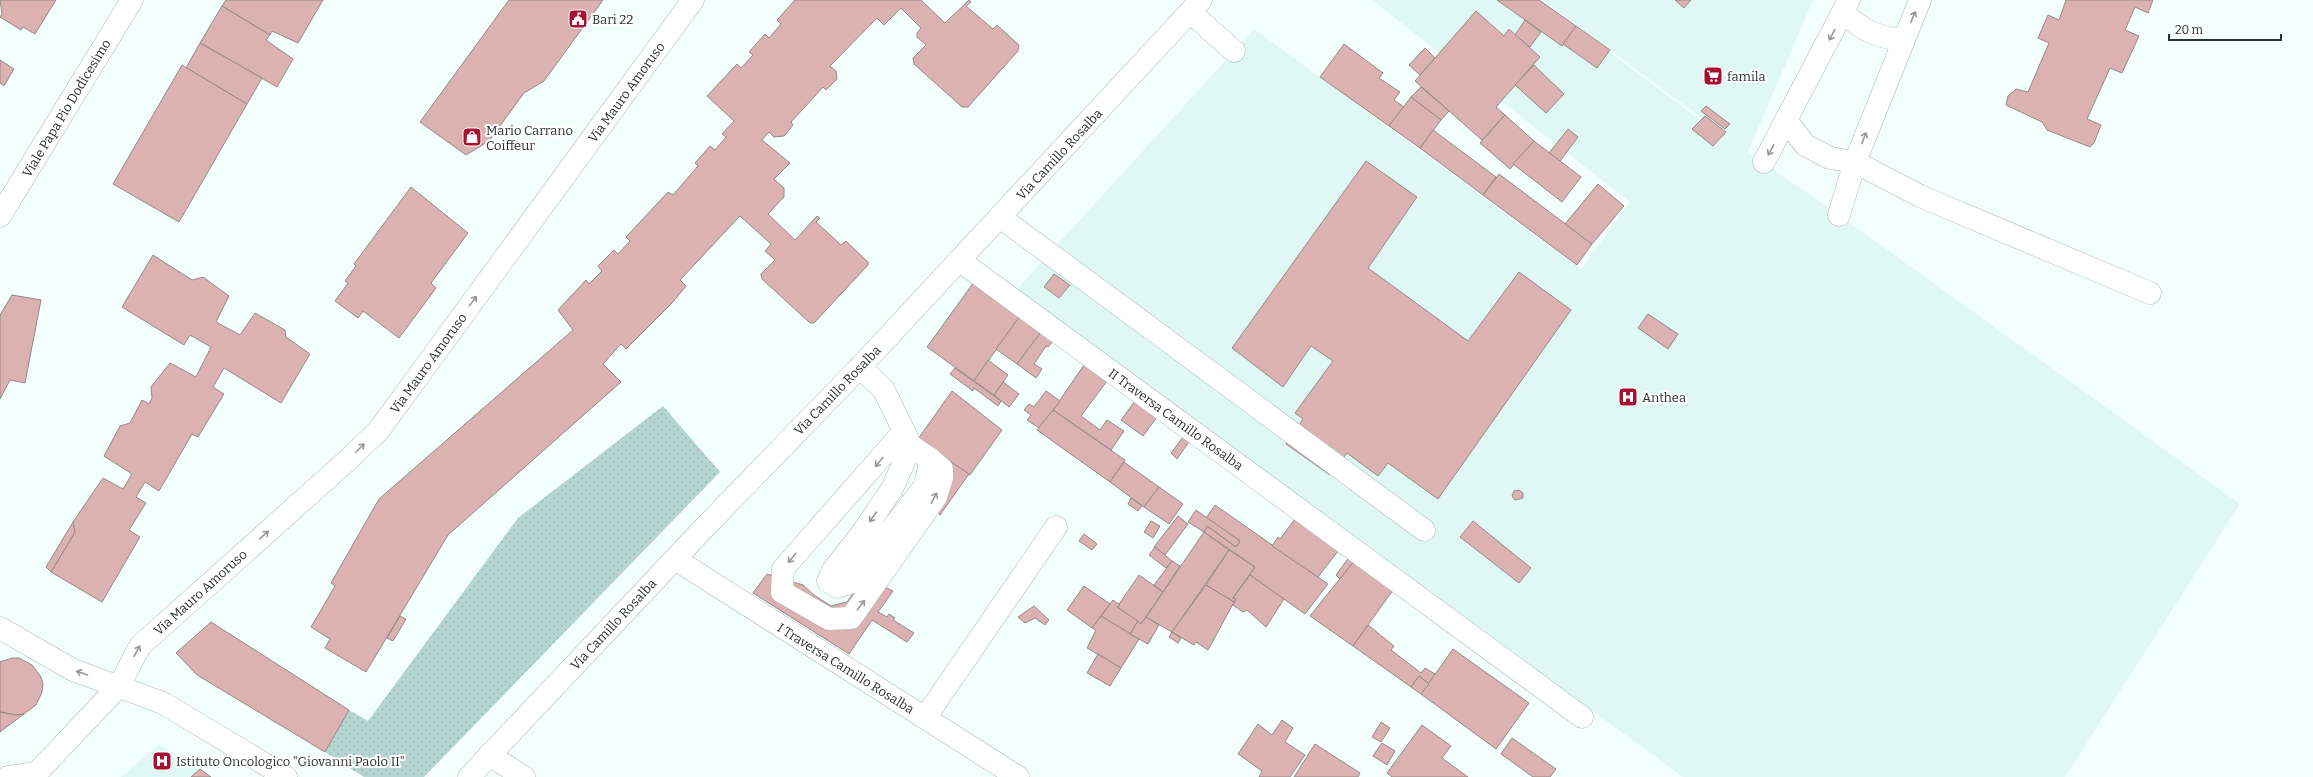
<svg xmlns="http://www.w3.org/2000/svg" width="2313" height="777" font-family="Bitter,serif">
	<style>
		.built { fill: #dff8f4 }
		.park { fill: url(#park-dots) }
		.building { fill: #dcb1b2; stroke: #968888 }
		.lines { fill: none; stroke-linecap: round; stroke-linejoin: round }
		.minor-casing { stroke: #a8b7b5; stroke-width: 23 }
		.minor { stroke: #fff; stroke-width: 22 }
		.oneway { stroke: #959898 }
		.labels { text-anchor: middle; stroke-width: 4; stroke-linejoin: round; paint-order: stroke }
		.poi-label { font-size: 13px; fill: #2b3130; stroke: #fff; text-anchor: start }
		.street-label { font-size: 13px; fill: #2b3130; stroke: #fff }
	</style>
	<defs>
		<pattern id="park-dots" width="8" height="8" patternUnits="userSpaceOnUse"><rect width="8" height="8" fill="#b4d5d0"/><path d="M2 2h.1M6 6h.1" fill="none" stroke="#9bb7b3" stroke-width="1.8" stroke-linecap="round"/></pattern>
	</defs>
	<rect width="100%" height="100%" fill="#f2fffc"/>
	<g class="built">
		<polygon points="1372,0 1540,0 1695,116 1738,145 1543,0 1813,0 1748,152 1839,215 2240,504 2065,777 1683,777 1017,289 1254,29 1581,269 1630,202"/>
		<polygon points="159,745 212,777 121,777"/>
	</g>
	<polygon class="park" points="663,406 720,472 424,777 364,777 325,752 349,710 368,721 518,518"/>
	<g class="building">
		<polygon points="0,0 56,0 35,34 23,27 21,30 0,17 2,14"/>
		<polygon points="226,0 323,0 298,43 272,31 270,35 222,6"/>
		<polygon points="509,0 603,0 544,81 524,93 489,141 466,155 420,122"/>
		<polygon points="795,0 921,0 945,23 969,0 971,2 966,6 993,29 997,25 1019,45 1018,51 968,107 962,107 914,64 913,58 926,45 917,37 917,33 921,28 901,8 884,25 877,18 830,66 836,71 837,79 826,90 823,87 814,97 791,122 793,125 784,136 774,137 769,132 762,140 790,163 774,179 784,188 784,197 768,214 795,240 817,216 820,218 816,222 841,245 846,241 868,262 868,265 814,323 810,323 762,279 761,274 775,260 765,251 771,244 740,216 680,280 686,286 673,302 626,349 621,344 603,364 621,382 448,535 366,672 325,648 330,639 311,627 335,586 331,583 379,499 573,330 558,310 586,280 589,284 602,271 598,266 614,250 618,254 630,241 626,237 668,192 673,195 698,166 695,163 710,146 715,150 726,137 722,134 734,121 707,96 737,64 741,68 753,55 749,52 765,34 769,38 781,24 777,20"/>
		<polygon points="1497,0 1539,0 1576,26 1562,46"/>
		<polygon points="1675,0 1691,0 1684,8"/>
		<polygon points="2066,0 2153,0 2148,13 2135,7 2125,30 2139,36 2122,73 2110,68 2087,119 2101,125 2094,143 2090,147 2047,130 2042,122 2006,105 2008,96 2016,89 2028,92 2049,43 2038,38 2048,15 2059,20"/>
		<polygon points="222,6 270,35 266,40 293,59 277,87 200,43"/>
		<polygon points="1476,11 1504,36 1509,29 1540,57 1496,107 1505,115 1482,140 1415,81"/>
		<polygon points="1525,20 1541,32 1530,47 1515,35"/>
		<polygon points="1576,26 1610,50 1597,68 1563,44"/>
		<polygon points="200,43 262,78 247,104 186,68"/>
		<polygon points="1344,44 1383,73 1379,78 1400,92 1394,100 1404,107 1389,126 1320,77"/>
		<polygon points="1425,48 1435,58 1420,75 1409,65"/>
		<polygon points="0,60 14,69 4,86 0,83"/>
		<polygon points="182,65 247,104 179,222 113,184"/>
		<polygon points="1534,65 1564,94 1546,113 1515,85"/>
		<polygon points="1421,87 1449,111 1441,120 1411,97"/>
		<polygon points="1411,97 1441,120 1420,148 1389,126"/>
		<polygon points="1706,106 1730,124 1725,129 1701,111"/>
		<polygon points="1505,115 1534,141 1510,169 1480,143"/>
		<polygon points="1705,116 1726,132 1713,146 1692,129"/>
		<polygon points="1568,129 1578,137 1560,161 1549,153"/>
		<polygon points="1433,130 1496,177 1483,195 1420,148"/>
		<polygon points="1534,141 1581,177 1562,202 1513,164"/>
		<polygon points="1366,161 1417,197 1368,268 1468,341 1519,272 1571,310 1438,499 1388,463 1378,476 1347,453 1330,475 1286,444 1303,419 1295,413 1333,361 1311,346 1283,387 1232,348"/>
		<polygon points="1499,174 1592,244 1577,265 1483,195"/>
		<polygon points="1598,184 1624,206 1592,244 1565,224"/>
		<polygon points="411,187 468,233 431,283 436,288 399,338 363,311 358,318 335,301 348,283 345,281 356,266 354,264"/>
		<polygon points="153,255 192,280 203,277 229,296 216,322 240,335 255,313 285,330 286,337 310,354 281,403 224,368 213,387 224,394 198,437 192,434 159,491 145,482 136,497 146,503 129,530 140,537 102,602 51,572 75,532 73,522 103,478 123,489 132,474 104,456 120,426 130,423 142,400 149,404 152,398 151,387 170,363 196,377 211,347 190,335 184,345 122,307"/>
		<polygon points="1054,274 1070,285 1059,298 1044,287"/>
		<polygon points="974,282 1020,316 974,381 927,347"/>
		<polygon points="12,295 41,300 25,383 10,380 0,399 0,315"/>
		<polygon points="1648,314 1678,334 1668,349 1638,328"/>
		<polygon points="1020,316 1042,331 1017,364 996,349"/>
		<polygon points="1041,332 1053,341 1048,347 1046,346 1034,364 1042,369 1036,378 1017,364"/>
		<polygon points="988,360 1008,375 994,395 974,381"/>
		<polygon points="1084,365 1107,381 1081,416 1100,430 1107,420 1124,431 1111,450 1053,410"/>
		<polygon points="955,368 1001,401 998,406 974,388 973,391 950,374"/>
		<polygon points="1003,382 1019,394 1009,407 994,395"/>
		<polygon points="952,391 1002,430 970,475 918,439"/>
		<polygon points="1046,391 1060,401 1039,428 1027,420 1031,415 1024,410 1029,404 1034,407"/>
		<polygon points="1135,401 1157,417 1143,436 1121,420"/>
		<polygon points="1053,410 1125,460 1110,482 1037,430"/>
		<polygon points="1186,433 1191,439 1177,459 1171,453"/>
		<polygon points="944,457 969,474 940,515 938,511"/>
		<polygon points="1124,462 1159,487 1144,507 1110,482"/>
		<polygon points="1159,487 1183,504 1169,524 1144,507"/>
		<polygon points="1519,490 1523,493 1523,498 1515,500 1512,496 1514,491"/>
		<polygon points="1131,498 1142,506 1138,511 1128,504"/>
		<polygon points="1215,505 1328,584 1305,614 1250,575 1255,567 1204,532 1207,526 1236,547 1240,541 1206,518"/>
		<polygon points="1196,510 1240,541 1236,547 1207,526 1204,532 1188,522"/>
		<polygon points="1298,515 1342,546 1318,577 1272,546 1278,537 1280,539"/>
		<polygon points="1178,516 1188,524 1165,555 1154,547"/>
		<polygon points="1151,521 1160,526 1153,538 1144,532"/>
		<polygon points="1473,521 1531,568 1519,583 1460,537"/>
		<polygon points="73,522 75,532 51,572 46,567"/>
		<polygon points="1204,532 1229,550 1172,632 1146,617"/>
		<polygon points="1084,534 1097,544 1092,550 1079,541"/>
		<polygon points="1155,547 1172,561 1166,568 1149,555"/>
		<polygon points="1229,550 1255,567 1233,598 1236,599 1234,602 1206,585"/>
		<polygon points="1353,552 1355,560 1340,579 1336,575"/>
		<polygon points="1355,560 1393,590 1353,646 1310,616"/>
		<polygon points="1172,561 1180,566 1163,592 1154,585"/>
		<polygon points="767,574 803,585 814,595 831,606 847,602 865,577 893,591 878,612 887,617 889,614 895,618 893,620 914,633 907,642 872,620 849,654 753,593"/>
		<polygon points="1139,575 1163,592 1141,624 1117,607"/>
		<polygon points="1250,575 1284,599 1266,627 1247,610 1243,612 1233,605 1236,599 1233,598"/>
		<polygon points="1206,585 1234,602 1208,650 1196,642 1194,645 1172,632"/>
		<polygon points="1084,586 1110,604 1092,628 1067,610"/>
		<polygon points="1113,600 1120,605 1117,607 1138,621 1130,634 1101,616"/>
		<polygon points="1034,606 1049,620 1045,625 1035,618 1025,623 1018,617"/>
		<polygon points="400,616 406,619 393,641 387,638"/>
		<polygon points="1101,616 1139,639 1121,668 1087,648 1096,630 1092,628"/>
		<polygon points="1146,617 1159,625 1148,644 1130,634 1138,621 1141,624"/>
		<polygon points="211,622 349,710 325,752 197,675 176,653"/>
		<polygon points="1368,625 1394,646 1391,650 1421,673 1425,668 1435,674 1429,684 1419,676 1411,687 1353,646"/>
		<polygon points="1172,632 1181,638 1178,643 1169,637"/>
		<polygon points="1453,649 1529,703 1496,749 1421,694"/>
		<polygon points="1098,654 1121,668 1110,686 1087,673"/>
		<polygon points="12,658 19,658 32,665 41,677 43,684 42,692 36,705 24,714 16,715 0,712 0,662"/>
		<polygon points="1419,676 1429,684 1421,694 1411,687"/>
		<polygon points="0,712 16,715 24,714 0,732"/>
		<polygon points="1282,720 1293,728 1285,742 1305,755 1290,777 1259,777 1262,771 1238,754 1258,724 1272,735"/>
		<polygon points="1381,722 1390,728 1381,742 1372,737"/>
		<polygon points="1422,725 1451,746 1442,758 1468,777 1392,777 1387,773"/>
		<polygon points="1512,738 1556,769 1550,777 1533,777 1501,754"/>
		<polygon points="1382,743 1395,751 1387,765 1373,756"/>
		<polygon points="1315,744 1360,773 1358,777 1294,777"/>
		<polygon points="200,769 211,777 191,777"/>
	</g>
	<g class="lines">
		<defs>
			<g id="minor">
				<polyline points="1190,12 1234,51"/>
				<path d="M1844 13C1863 31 1877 37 1903 40"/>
				<polyline points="1787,121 1805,145 1830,158 1855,162 1920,196 2150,293"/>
				<polyline points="1764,162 1849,0"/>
				<polyline points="1839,215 1855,162 1920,0"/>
				<polyline points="0,216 132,0"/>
				<polyline points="1000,217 1424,530"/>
				<polyline points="959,260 1582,717"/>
				<polyline points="860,367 884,390 911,446 929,458 929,469 924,487 850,583 837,587 828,581 833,570 860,536 892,489 911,446"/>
				<polyline points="904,431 783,569 782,592 829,619 851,618 936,497 942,478 942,469 929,458"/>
				<polyline points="675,559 1018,777"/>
				<polyline points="0,628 73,670 163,703 286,777"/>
				<polyline points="925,718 1056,527"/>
				<polyline points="489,755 524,777"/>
				<polyline points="8,777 37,773"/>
				<polyline points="33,777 119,686 140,646 350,458 379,430 693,0"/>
				<polyline points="469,777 705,527 860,367 1201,0"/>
			</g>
		</defs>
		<use href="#minor" class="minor-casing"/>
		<use href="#minor" class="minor"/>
	</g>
	<defs><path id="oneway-shaft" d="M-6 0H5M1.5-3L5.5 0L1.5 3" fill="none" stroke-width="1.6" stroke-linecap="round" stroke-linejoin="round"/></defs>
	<g class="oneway">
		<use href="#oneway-shaft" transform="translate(1913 17) rotate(-67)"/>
		<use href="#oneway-shaft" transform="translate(1832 35) rotate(118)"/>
		<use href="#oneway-shaft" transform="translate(1864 138) rotate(-69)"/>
		<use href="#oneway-shaft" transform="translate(1771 150) rotate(119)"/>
		<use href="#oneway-shaft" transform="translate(473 301) rotate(-54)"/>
		<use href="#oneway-shaft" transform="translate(360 448) rotate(-45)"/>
		<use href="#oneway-shaft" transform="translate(879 462) rotate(131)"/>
		<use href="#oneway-shaft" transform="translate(934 498) rotate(-63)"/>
		<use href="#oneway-shaft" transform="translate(873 517) rotate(124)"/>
		<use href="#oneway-shaft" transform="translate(264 535) rotate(-42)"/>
		<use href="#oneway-shaft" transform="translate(792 558) rotate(130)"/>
		<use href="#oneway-shaft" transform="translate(861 605) rotate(-52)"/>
		<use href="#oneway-shaft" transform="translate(137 651) rotate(-61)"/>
		<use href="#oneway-shaft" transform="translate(82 673) rotate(-161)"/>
	</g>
	<defs>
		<symbol id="civic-square" viewBox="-11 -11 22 22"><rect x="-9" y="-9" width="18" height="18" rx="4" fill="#a81032" stroke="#fff"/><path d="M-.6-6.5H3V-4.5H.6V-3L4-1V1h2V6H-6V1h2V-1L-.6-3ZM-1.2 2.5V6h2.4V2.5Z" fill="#fff"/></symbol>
		<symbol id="supermarket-square" viewBox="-11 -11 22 22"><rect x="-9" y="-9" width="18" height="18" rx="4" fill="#a81032" stroke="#fff"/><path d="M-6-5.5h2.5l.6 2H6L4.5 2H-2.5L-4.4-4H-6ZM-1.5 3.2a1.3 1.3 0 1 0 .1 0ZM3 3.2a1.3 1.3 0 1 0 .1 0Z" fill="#fff"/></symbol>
		<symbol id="shop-square" viewBox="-11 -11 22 22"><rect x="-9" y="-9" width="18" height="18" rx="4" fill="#a81032" stroke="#fff"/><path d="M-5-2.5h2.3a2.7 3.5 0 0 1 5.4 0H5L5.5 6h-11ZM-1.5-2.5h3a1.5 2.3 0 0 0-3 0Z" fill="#fff"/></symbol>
		<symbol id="hospital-square" viewBox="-11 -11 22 22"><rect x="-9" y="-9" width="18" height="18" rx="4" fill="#a81032" stroke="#fff"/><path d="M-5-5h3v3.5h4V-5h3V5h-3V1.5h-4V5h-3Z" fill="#fff"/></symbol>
	</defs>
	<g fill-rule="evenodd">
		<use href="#civic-square" x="567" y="8" width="22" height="22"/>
		<use href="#supermarket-square" x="1702" y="65" width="22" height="22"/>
		<use href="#shop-square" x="461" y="126" width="22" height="22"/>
		<use href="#hospital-square" x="1617" y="386" width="22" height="22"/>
		<use href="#hospital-square" x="151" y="750" width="22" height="22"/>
	</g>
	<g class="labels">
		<g class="poi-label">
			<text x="592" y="24">Bari 22</text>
			<text x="1727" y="81">famila</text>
			<text x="486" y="135">Mario Carrano<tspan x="486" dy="15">Coiffeur</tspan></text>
			<text x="1642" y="402">Anthea</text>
			<text x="176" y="766">Istituto Oncologico "Giovanni Paolo II"</text>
		</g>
		<g class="street-label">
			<text transform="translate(626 92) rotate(-54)" y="5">Via Mauro Amoruso</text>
			<text transform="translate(66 108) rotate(-59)" y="5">Viale Papa Pio Dodicesimo</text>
			<text transform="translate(1059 154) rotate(-47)" y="5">Via Camillo Rosalba</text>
			<text transform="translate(428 363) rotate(-54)" y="5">Via Mauro Amoruso</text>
			<text transform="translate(837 390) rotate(-46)" y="5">Via Camillo Rosalba</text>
			<text transform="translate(1176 419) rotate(36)" y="5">II Traversa Camillo Rosalba</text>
			<text transform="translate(200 592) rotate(-42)" y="5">Via Mauro Amoruso</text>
			<text transform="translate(613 624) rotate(-47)" y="5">Via Camillo Rosalba</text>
			<text transform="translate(846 668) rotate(32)" y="5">I Traversa Camillo Rosalba</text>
		</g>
	</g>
	<path d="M2169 34v6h112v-6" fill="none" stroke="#2b3130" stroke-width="2"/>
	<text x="2175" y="34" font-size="12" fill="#2b3130" stroke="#ffffff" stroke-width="3" paint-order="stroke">20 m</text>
</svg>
